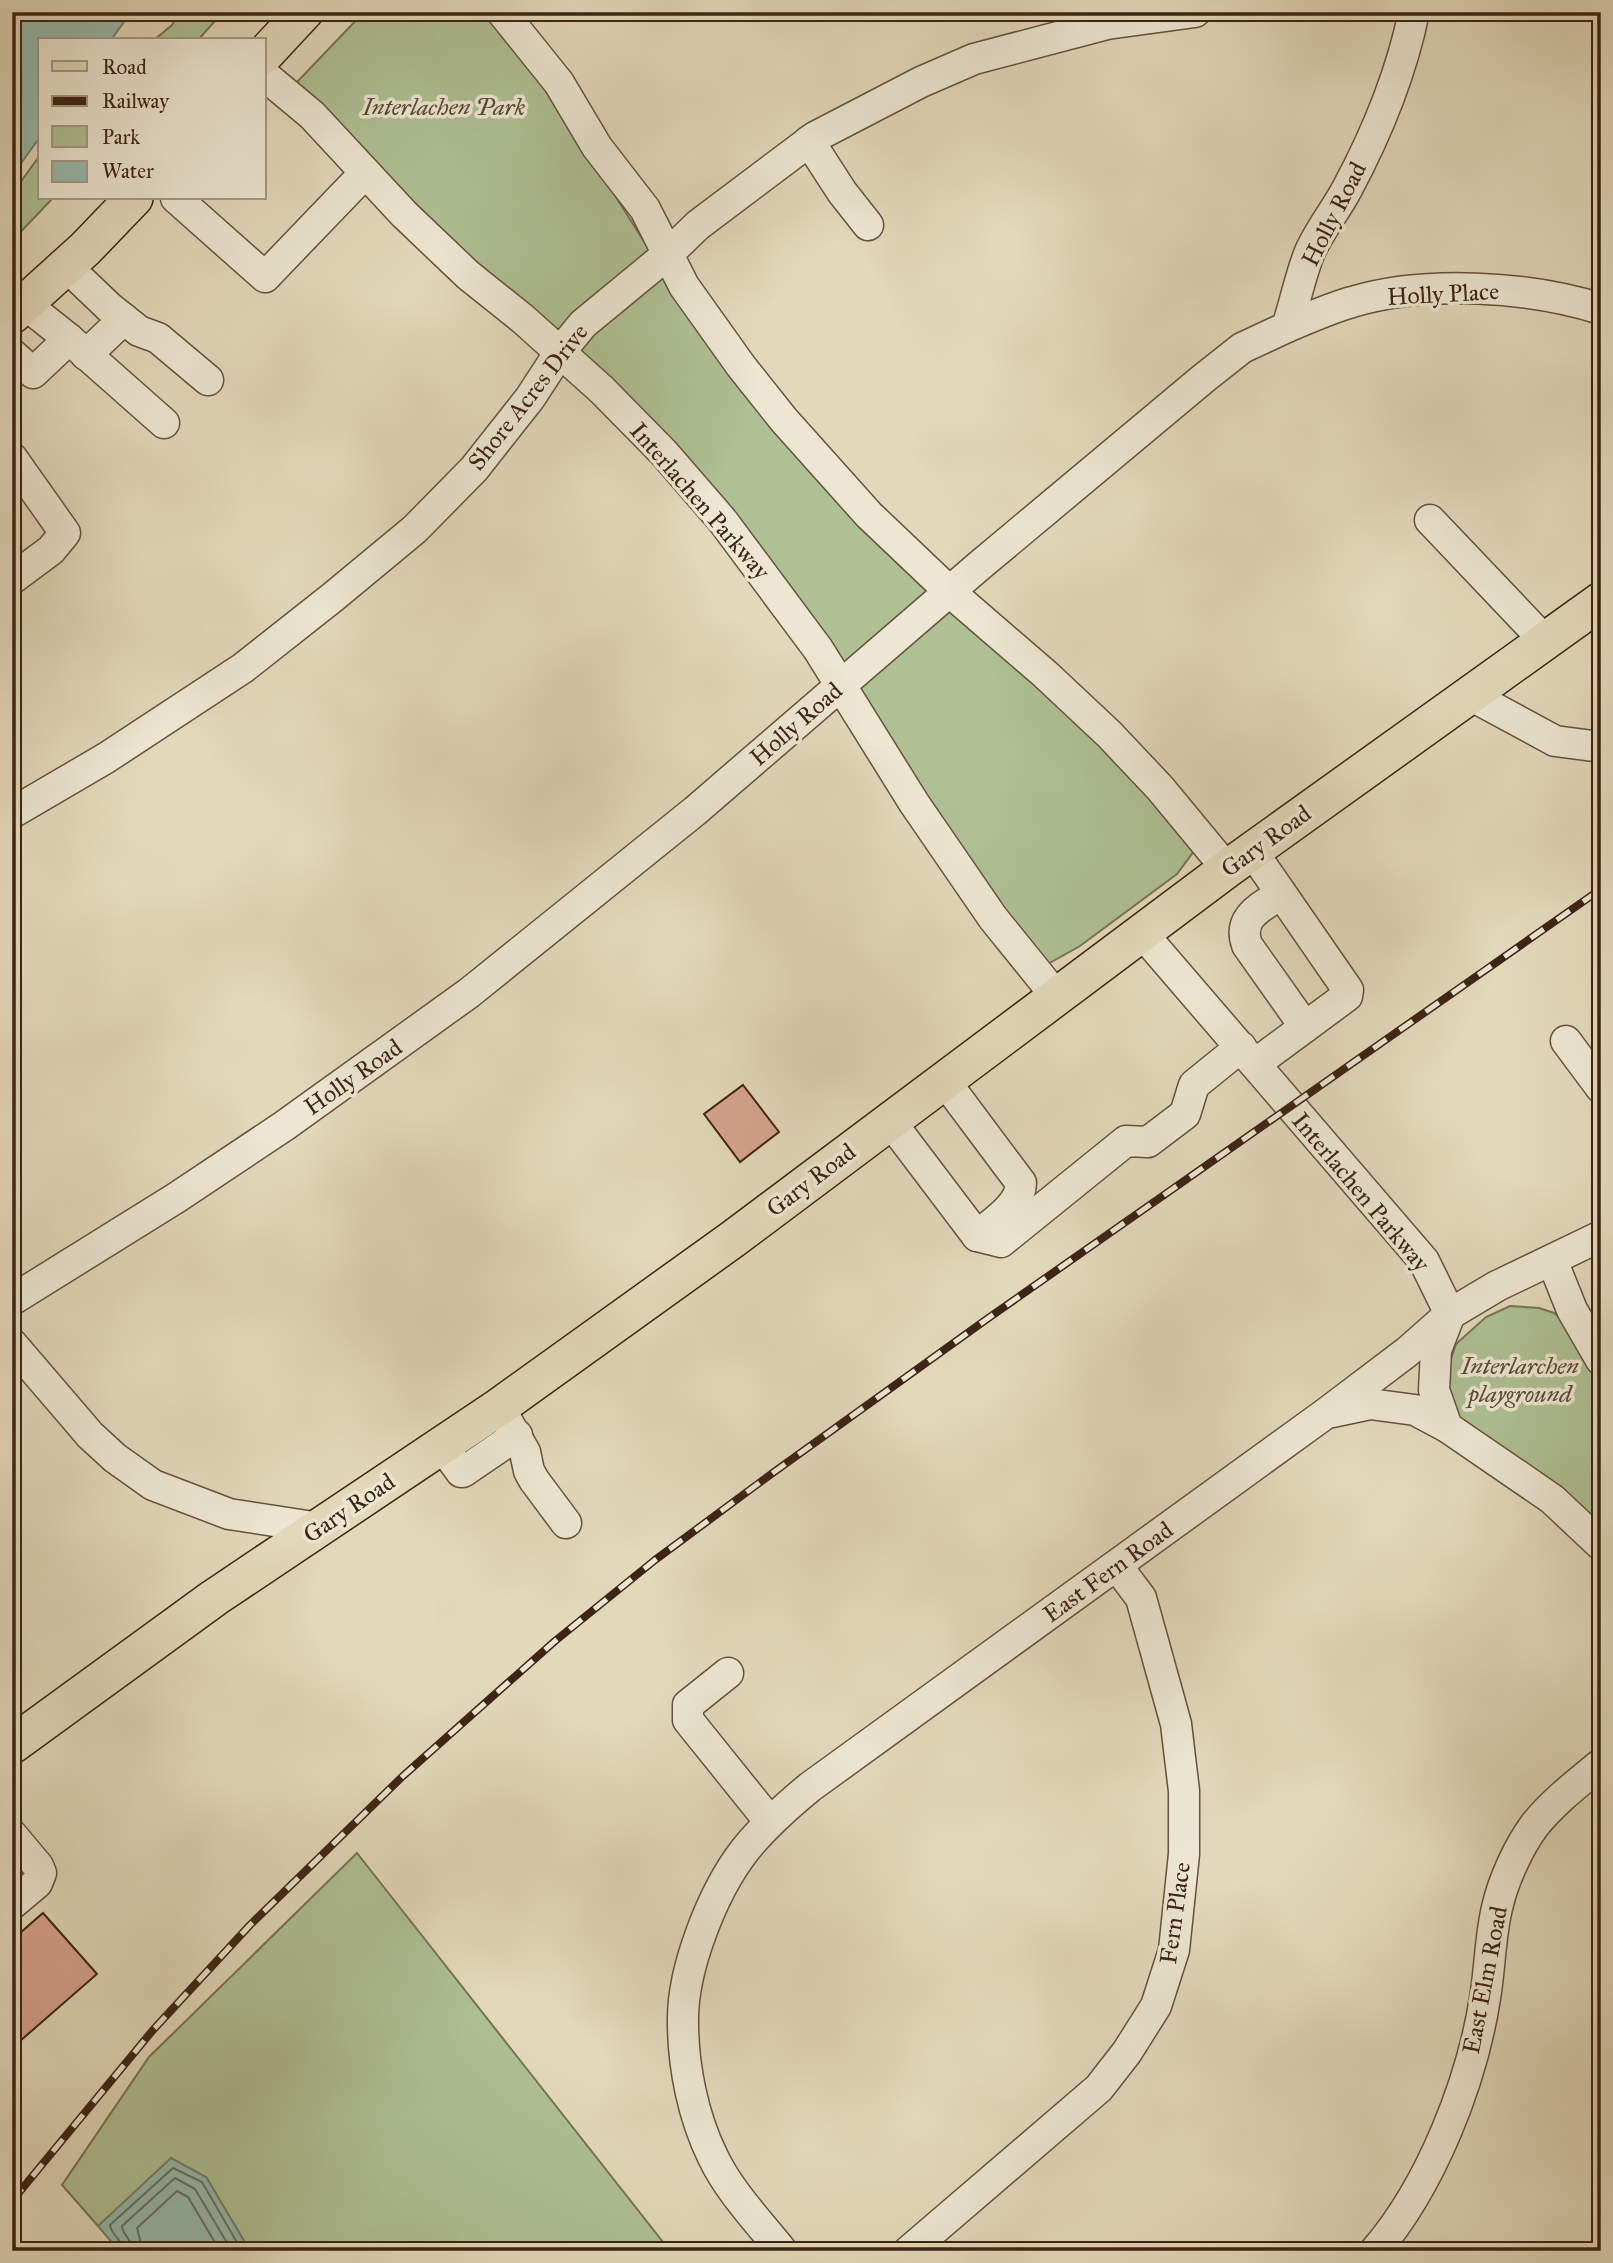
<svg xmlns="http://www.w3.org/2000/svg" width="1613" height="2263" font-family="'IM FELL Great Primer',serif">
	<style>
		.green { fill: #aec094; stroke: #767254; stroke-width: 2 }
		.water { fill: #95baac; stroke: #727e6f; stroke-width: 2 }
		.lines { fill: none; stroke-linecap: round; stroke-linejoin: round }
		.shore { stroke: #696f60; stroke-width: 2 }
		.building { fill: #d7a38e; stroke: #3d2414; stroke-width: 2 }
		.minor-casing { stroke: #66513e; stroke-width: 33 }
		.major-casing { stroke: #3d2414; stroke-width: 40 }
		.minor { stroke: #ece6d2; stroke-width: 30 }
		.major { stroke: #e2d8ba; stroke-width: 37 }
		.rail-casing { stroke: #3d2414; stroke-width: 8 }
		.rail { stroke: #ece6d2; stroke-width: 5; stroke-dasharray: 16; stroke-linecap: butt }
		.labels { text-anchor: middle; stroke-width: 7; stroke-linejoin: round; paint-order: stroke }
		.park-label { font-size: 24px; font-style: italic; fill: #594b34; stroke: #ece6d2 }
		.street-label { font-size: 24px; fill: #3d2414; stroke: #ece6d2 }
	</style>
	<rect width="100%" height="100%" fill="#e2d8ba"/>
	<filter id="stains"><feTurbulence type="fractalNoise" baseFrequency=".00286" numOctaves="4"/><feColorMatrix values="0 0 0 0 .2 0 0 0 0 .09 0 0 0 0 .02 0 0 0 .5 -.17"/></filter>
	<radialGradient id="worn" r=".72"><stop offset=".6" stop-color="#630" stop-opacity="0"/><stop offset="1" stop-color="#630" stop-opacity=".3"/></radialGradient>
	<g class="green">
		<polygon points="179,12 223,12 198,40 154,40 172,25"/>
		<polygon points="364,12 491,12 560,108 694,321 1080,718 1197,847 1177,874 1080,946 1046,965 953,848 731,522 366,163 297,82"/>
		<polygon points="40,155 40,198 53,198 12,241 12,194"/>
		<polygon points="1510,1306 1539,1308 1554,1313 1568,1324 1601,1384 1601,1533 1462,1424 1449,1396 1449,1365 1456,1344 1486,1317"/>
		<polygon points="357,1853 670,2251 250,2251 206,2177 131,2198 98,2226 62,2185 149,2057"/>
	</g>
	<g class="water">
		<polygon points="12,12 131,12 111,40 40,40 40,137 12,176"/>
		<polygon points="171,2158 206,2177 250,2251 119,2251 98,2226"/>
	</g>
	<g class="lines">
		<g class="shore">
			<path d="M124 2251C123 2240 111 2235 110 2225L173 2168 202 2182 242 2251"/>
			<path d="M133 2251C133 2240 122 2235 122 2226L175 2178 195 2189 232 2251"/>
			<polyline points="143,2251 137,2228 177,2191 188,2197 220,2251"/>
		</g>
	</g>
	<g class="building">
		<polygon points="743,1085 779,1132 740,1162 704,1114"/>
		<polygon points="43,1913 97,1974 12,2048 12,1940"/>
	</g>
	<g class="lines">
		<defs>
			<g id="minor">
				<polyline points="502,12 559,83 597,147 645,209 684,286 741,366 784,420 869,515 950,592 1045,674 1109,734 1160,788 1227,869"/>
				<polyline points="264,75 312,115 404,214 468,275 523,319 602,390 664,453 722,520 818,649 914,803 993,918 1056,996"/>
				<polyline points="809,141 842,192 868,225"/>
				<polyline points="176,198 265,277 365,173"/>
				<polyline points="66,266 110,308 139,331 158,338 208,380"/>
				<polyline points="25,304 69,339 164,423"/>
				<path d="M1287 327C1309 318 1330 308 1352 302 1425 280 1529 286 1601 309"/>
				<polyline points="12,354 33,373 69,339"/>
				<polyline points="86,355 124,319"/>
				<polyline points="12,458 65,533 51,550 12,579"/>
				<polyline points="1430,520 1545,641"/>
				<polyline points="1470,695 1555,741 1601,747"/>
				<polyline points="12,813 106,758 243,668 333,597 415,529 474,469 530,398 560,352 583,324 668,254 698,225 815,137 921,82 974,59 1107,24 1195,12"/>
				<polyline points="1252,851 1348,990 1347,996 1255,1064"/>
				<path d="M1281 894C1261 907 1237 917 1247 945L1305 1027"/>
				<polyline points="1142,933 1424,1261 1450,1314 1436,1350 1434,1390 1447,1427 1552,1499 1601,1545"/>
				<polyline points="1566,1041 1601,1088"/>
				<path d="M944 1080 1021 1183C1021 1205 993 1222 977 1236"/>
				<polyline points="890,1121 977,1236 1001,1242 1126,1141 1148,1142 1185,1114 1194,1085 1241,1047"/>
				<polyline points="1552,1260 1572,1310 1601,1360"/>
				<path d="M12 1300 176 1198 284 1126 469 993 695 811 979 566 1204 378 1242 348 1287 327C1295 303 1300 277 1309 254 1318 232 1336 210 1347 189 1377 133 1401 75 1414 12"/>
				<polyline points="12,1344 90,1435 115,1458 153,1485 229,1514 320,1528"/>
				<polyline points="499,1407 525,1452 529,1471 534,1480 566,1523"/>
				<polyline points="1332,1412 1370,1404 1415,1410 1447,1427"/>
				<polyline points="442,1446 461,1472 463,1472 517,1435"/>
				<polyline points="728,1673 688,1705 688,1720 770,1822"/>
				<polyline points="12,1835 38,1866 41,1873 37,1883 12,1904"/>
				<path d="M782 2251C758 2221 729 2191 713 2157 693 2117 683 2066 683 2022 682 1969 713 1891 745 1850 764 1826 787 1806 810 1787L1325 1414 1407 1352 1450 1314 1497 1286 1601 1236"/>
				<polyline points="909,2251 1099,2088 1127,2052 1156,2006 1174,1950 1184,1854 1184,1791 1176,1724 1141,1598 1117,1566"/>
				<path d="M1375 2251C1431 2186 1472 2082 1485 1998 1490 1969 1490 1937 1497 1908 1503 1881 1518 1848 1534 1826 1553 1802 1578 1783 1601 1764"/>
			</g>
			<g id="major">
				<polyline points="264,55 304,12"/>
				<polyline points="12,315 85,249 134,198"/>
				<polyline points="12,1745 214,1598 499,1407 733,1239 1227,869 1601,601"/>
			</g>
		</defs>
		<use href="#minor" class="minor-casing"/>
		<use href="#major" class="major-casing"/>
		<use href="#minor" class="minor"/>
		<use href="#major" class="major"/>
		<defs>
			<polyline id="rail" points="12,2201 153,2030 250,1925 403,1776 555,1641 655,1560 774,1472 987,1319 1601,889"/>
		</defs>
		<use href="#rail" class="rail-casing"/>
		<use href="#rail" class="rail"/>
	</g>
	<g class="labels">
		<g class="park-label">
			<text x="444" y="115">Interlachen Park</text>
			<text x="1520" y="1374">Interlarchen<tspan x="1520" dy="28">playground</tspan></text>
		</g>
		<g class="street-label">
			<text transform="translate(1334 214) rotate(-63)" y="8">Holly Road</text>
			<text transform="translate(1443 294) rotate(-3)" y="8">Holly Place</text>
			<text transform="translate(528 397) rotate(-52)" y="8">Shore Acres Drive</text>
			<text transform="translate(700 501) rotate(49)" y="8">Interlachen Parkway</text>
			<text transform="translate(796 724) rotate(-41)" y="8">Holly Road</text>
			<text transform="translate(1266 841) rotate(-36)" y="8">Gary Road</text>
			<text transform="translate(353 1077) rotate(-35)" y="8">Holly Road</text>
			<text transform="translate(811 1180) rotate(-37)" y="8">Gary Road</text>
			<text transform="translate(1361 1192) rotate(50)" y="8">Interlachen Parkway</text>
			<text transform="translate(349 1508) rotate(-34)" y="8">Gary Road</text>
			<text transform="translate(1108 1572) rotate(-36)" y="8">East Fern Road</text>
			<text transform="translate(1175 1913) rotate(-82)" y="8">Fern Place</text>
			<text transform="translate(1485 1980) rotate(-79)" y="8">East Elm Road</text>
		</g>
	</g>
	<rect width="1613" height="2263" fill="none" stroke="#e2d8ba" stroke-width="42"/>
	<rect x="14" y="14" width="1585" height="2235" fill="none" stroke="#3d2414" stroke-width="3.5"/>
	<rect x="21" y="21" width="1571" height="2221" fill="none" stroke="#3d2414" stroke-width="2"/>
	<rect x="38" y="38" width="228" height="161" fill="#ece6d2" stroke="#a69886" stroke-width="2"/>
	<rect x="52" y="61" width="35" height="10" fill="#e2d8ba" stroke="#a69886" stroke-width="2"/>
	<text x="102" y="74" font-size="21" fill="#3d2414">Road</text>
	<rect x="52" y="96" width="35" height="10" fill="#3d2414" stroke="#a69886" stroke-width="2"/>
	<text x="102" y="108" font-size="21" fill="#3d2414">Railway</text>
	<rect x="52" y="126" width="35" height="21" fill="#aec094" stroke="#a69886" stroke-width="2"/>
	<text x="102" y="144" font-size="21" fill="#3d2414">Park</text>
	<rect x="52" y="161" width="35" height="21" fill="#95baac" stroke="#a69886" stroke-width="2"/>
	<text x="102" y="178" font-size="21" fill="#3d2414">Water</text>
	<rect width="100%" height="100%" filter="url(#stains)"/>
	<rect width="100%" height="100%" fill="url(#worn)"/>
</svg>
